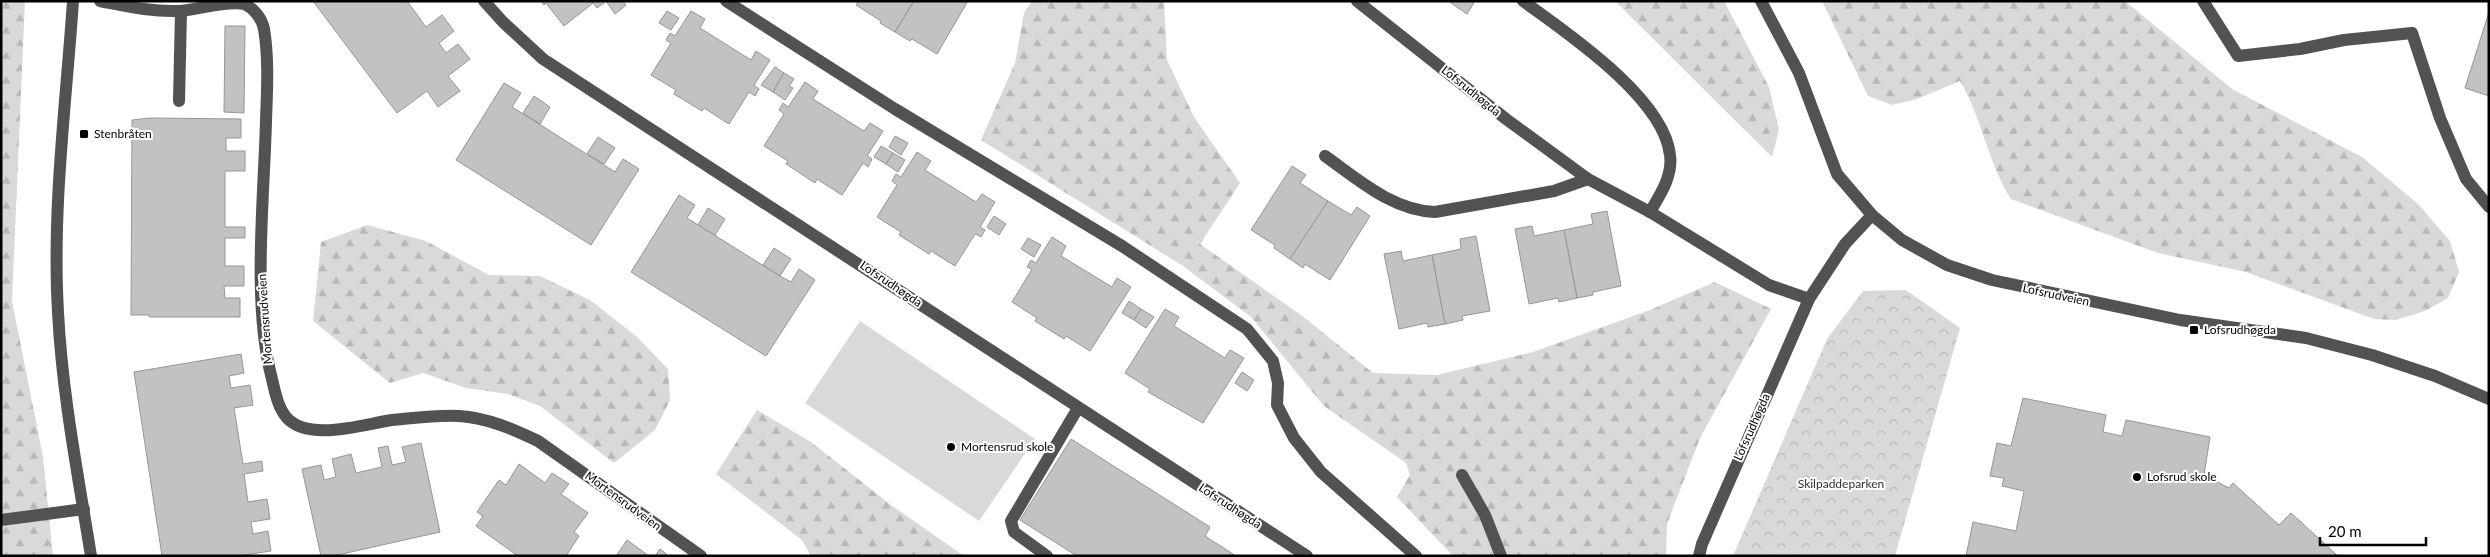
<svg xmlns="http://www.w3.org/2000/svg" width="2490" height="557" font-family="Lato,sans-serif">
	<style>
		.forest { fill: url(#forest-firs) }
		.park { fill: url(#park-crowns) }
		.garden { fill: #d9d9d9 }
		.building { fill: #c2c2c2; stroke: #969696 }
		.lines { fill: none; stroke-linecap: round; stroke-linejoin: round }
		.minor { stroke: #525252; stroke-width: 12 }
		.poi-dot { fill: #000; stroke: #fff; stroke-width: 2 }
		.labels { text-anchor: middle; stroke-width: 4; stroke-linejoin: round; paint-order: stroke }
		.street-label { font-size: 12px; fill: #000; stroke: #fff }
		.poi-label { font-size: 12px; fill: #000; stroke: #fff; text-anchor: start }
		.park-label { font-size: 12px; fill: #303030; stroke: #fff }
	</style>
	<defs>
		<pattern id="forest-firs" width="22" height="20" patternUnits="userSpaceOnUse" patternTransform="scale(1.25)"><rect width="22" height="20" fill="#d9d9d9"/><path d="M5 1l3.5 6h-7zM16 11l3.5 6h-7z" fill="#b8b8b8"/></pattern>
		<pattern id="park-crowns" width="20" height="18" patternUnits="userSpaceOnUse" patternTransform="scale(1.25)"><rect width="20" height="18" fill="#d9d9d9"/><path d="M2 6a3 3 0 1 1 6 0M12 15a3 3 0 1 1 6 0" fill="none" stroke="#b8b8b8"/></pattern>
	</defs>
	<rect width="100%" height="100%" fill="#fff"/>
	<g class="forest">
		<polygon points="1,1 25,1 12,301 43,457 53,556 1,556"/>
		<polygon points="1032,1 1164,1 1167,60 1194,117 1240,183 1200,244 1305,318 1373,373 1437,375 1533,352 1650,310 1715,282 1771,309 1700,438 1667,524 1666,556 1453,556 1397,497 1410,475 1406,463 1324,406 1251,317 1183,266 981,140 1015,63 1024,13"/>
		<polygon points="1615,1 1724,1 1769,87 1779,130 1772,157"/>
		<path d="M1822 1H2125L2232 89 2362 157 2418 204 2450 241 2459 272 2448 298 2425 311 2396 320 2374 319 2246 272 2158 253 2011 199C1988 163 1982 118 1960 81L1917 99 1892 105 1868 96Z"/>
		<polygon points="367,225 426,241 489,275 540,276 590,300 636,336 668,369 670,400 655,430 614,463 540,406 508,394 466,388 423,373 390,383 313,321 321,242"/>
		<polygon points="757,410 811,442 891,505 964,556 811,556 802,540 716,474"/>
	</g>
	<polygon class="park" points="1906,290 1960,328 1895,556 1733,556 1827,339 1863,291"/>
	<polygon class="garden" points="860,321 1035,439 979,521 805,403"/>
	<g class="building">
		<polygon points="313,1 407,1 426,27 442,15 454,31 439,43 446,53 458,44 470,59 448,76 460,91 438,107 427,91 397,113"/>
		<polygon points="541,1 602,1 604,3 597,8 593,3 564,26 546,3 544,5"/>
		<polygon points="606,1 623,1 626,5 615,14"/>
		<polygon points="859,1 914,1 895,32 880,23 881,21 856,5"/>
		<polygon points="914,1 968,1 937,54 912,39 910,41 895,32"/>
		<polygon points="1448,1 1475,1 1467,14"/>
		<polygon points="667,11 679,18 671,30 659,23"/>
		<polygon points="691,11 705,19 700,28 751,60 756,51 770,60 754,85 759,89 755,96 749,92 729,124 704,108 702,111 674,94 676,90 651,75 671,43 666,40 670,33 675,36"/>
		<polygon points="2489,12 2489,96 2465,88"/>
		<polygon points="225,26 245,26 244,113 224,112"/>
		<polygon points="775,67 784,73 773,92 761,85"/>
		<polygon points="784,73 794,79 789,86 793,88 785,100 773,92"/>
		<polygon points="805,82 818,91 813,99 864,131 870,123 883,131 867,156 872,159 868,167 863,163 842,195 817,179 815,183 786,164 788,161 764,146 784,114 779,110 783,103 788,107"/>
		<polygon points="504,83 521,93 512,107 615,172 623,159 639,169 591,245 456,160"/>
		<polygon points="534,96 550,107 540,124 523,113"/>
		<polygon points="150,118 241,119 241,138 226,138 226,151 245,151 245,171 225,171 225,227 245,227 245,238 225,238 225,266 244,266 244,286 224,286 225,298 240,298 240,317 149,317 149,315 131,315 132,120"/>
		<polygon points="895,136 908,143 901,155 889,147"/>
		<polygon points="598,137 615,148 604,164 587,154"/>
		<polygon points="881,146 893,153 886,164 874,157"/>
		<polygon points="917,152 931,161 925,170 976,202 982,194 995,202 980,227 985,230 981,237 975,234 955,266 931,251 929,254 899,235 901,232 877,217 897,185 892,181 896,174 901,177"/>
		<polygon points="893,153 905,160 898,172 886,164"/>
		<polygon points="1292,166 1306,175 1300,183 1328,201 1290,259 1274,248 1275,245 1251,230"/>
		<polygon points="679,195 695,205 687,218 780,276 791,282 799,269 815,280 766,356 631,272"/>
		<polygon points="1328,201 1351,215 1357,207 1370,216 1330,280 1305,264 1303,268 1290,259"/>
		<polygon points="708,208 725,219 715,235 698,225"/>
		<polygon points="1607,211 1621,286 1593,292 1593,295 1577,298 1564,230 1593,224 1591,214"/>
		<polygon points="994,216 1006,224 999,235 987,227"/>
		<polygon points="1532,226 1534,236 1564,230 1577,298 1559,302 1558,298 1529,304 1515,229"/>
		<polygon points="1476,236 1490,311 1462,316 1463,320 1445,324 1432,255 1461,249 1460,239"/>
		<polygon points="1052,237 1066,246 1061,256 1112,287 1117,278 1131,287 1090,351 1066,336 1064,339 1035,321 1037,318 1012,302 1032,269 1027,267 1031,260 1036,263"/>
		<polygon points="1028,238 1041,245 1034,257 1021,249"/>
		<polygon points="774,248 791,259 780,276 763,265"/>
		<polygon points="1401,251 1403,261 1432,255 1445,324 1428,327 1427,323 1399,329 1384,254"/>
		<polygon points="1129,301 1141,309 1134,320 1122,313"/>
		<polygon points="1141,309 1154,317 1146,328 1134,320"/>
		<polygon points="1165,309 1179,317 1174,326 1225,358 1230,350 1244,358 1203,423 1148,392 1150,389 1125,373"/>
		<polygon points="241,354 244,373 229,376 231,388 250,385 253,405 234,408 243,464 262,461 263,471 244,474 248,502 267,499 270,519 251,522 253,534 268,531 271,551 237,556 162,556 134,372"/>
		<polygon points="1242,372 1254,380 1247,391 1235,383"/>
		<polygon points="2023,398 2106,415 2103,432 2122,436 2126,420 2210,437 2204,475 2229,488 2233,483 2279,525 2291,513 2338,556 1966,556 1973,522 2016,531 2024,491 2002,486 2004,478 1990,476 1997,443 2011,446"/>
		<polygon points="1071,439 1210,527 1205,536 1236,556 1077,556 1020,520"/>
		<polygon points="421,443 440,532 333,556 321,556 302,469 321,465 324,480 336,477 332,459 351,454 356,473 382,467 378,448 388,446 392,465 406,462 402,447"/>
		<polygon points="519,464 545,483 552,473 569,484 561,494 588,513 574,532 579,536 566,556 518,556 476,526 483,516 477,512 499,480 506,485"/>
		<polygon points="627,540 649,556 616,556"/>
		<polygon points="660,549 669,556 655,556"/>
	</g>
	<g class="lines">
		<g class="minor">
			<path d="M73 1C66 104 52 209 58 312 62 393 78 475 91 556"/>
			<path d="M100 1C126 6 151 12 178 11 197 10 227 0 244 4 254 8 262 19 264 29 269 59 267 91 266 121 264 200 252 304 272 379 275 392 278 408 287 418 309 442 364 424 392 420 414 418 437 415 459 416 488 418 513 429 538 441L701 556"/>
			<polyline points="484,1 503,22 543,59 1307,556"/>
			<polyline points="726,1 895,109 1122,246 1247,329 1273,361 1278,383 1277,405 1294,438 1321,472 1416,556"/>
			<polyline points="1357,1 1506,119 1588,179 1650,212 1769,285 1809,299"/>
			<path d="M1523 1C1567 33 1664 98 1670 155 1673 176 1660 195 1650 212"/>
			<polyline points="1761,1 1799,73 1837,174 1872,215 1902,240 1947,265 1992,280 2180,320 2306,338 2372,355 2435,376 2489,399"/>
			<polyline points="2203,1 2238,56 2300,49 2344,40 2412,33 2440,118 2466,179 2489,207"/>
			<polyline points="179,101 181,11"/>
			<path d="M1325 156C1359 180 1392 210 1435 212L1554 191 1588 179"/>
			<polyline points="1462,475 1485,515 1501,556"/>
			<polyline points="1,520 84,509"/>
			<polyline points="1047,556 1014,532 1011,521 1078,408"/>
			<polyline points="1699,556 1702,544 1809,299 1845,244 1872,215"/>
		</g>
	</g>
	<g class="poi-dot">
		<rect x="79" y="129" width="10" height="10" rx="2.5"/>
		<rect x="2189" y="325" width="10" height="10" rx="2.5"/>
		<circle cx="951" cy="447" r="5"/>
		<circle cx="2137" cy="477" r="5"/>
	</g>
	<g class="labels">
		<g class="street-label">
			<text transform="translate(1471 91) rotate(39)" y="4">Lofsrudhøgda</text>
			<text transform="translate(891 284) rotate(34)" y="4">Lofsrudhøgda</text>
			<text transform="translate(2056 295) rotate(12)" y="4">Lofsrudveien</text>
			<text transform="translate(265 319) rotate(-94)" y="4">Mortensrudveien</text>
			<text transform="translate(1752 427) rotate(-66)" y="4">Lofsrudhøgda</text>
			<text transform="translate(623 501) rotate(36)" y="4">Mortensrudveien</text>
			<text transform="translate(1230 506) rotate(33)" y="4">Lofsrudhøgda</text>
		</g>
		<g class="poi-label">
			<text x="94" y="138">Stenbråten</text>
			<text x="2204" y="334">Lofsrudhøgda</text>
			<text x="961" y="451">Mortensrud skole</text>
			<text x="2147" y="481">Lofsrud skole</text>
		</g>
		<g class="park-label">
			<text x="1841" y="488">Skilpaddeparken</text>
		</g>
	</g>
	<rect width="2490" height="557" fill="none" stroke="#000000" stroke-width="5"/>
	<path d="M2320 537v8h106v-8" fill="none" stroke="#000000" stroke-width="2.5"/>
	<text x="2328" y="537" font-size="15" fill="#000000" stroke="#ffffff" stroke-width="4" paint-order="stroke">20 m</text>
</svg>
